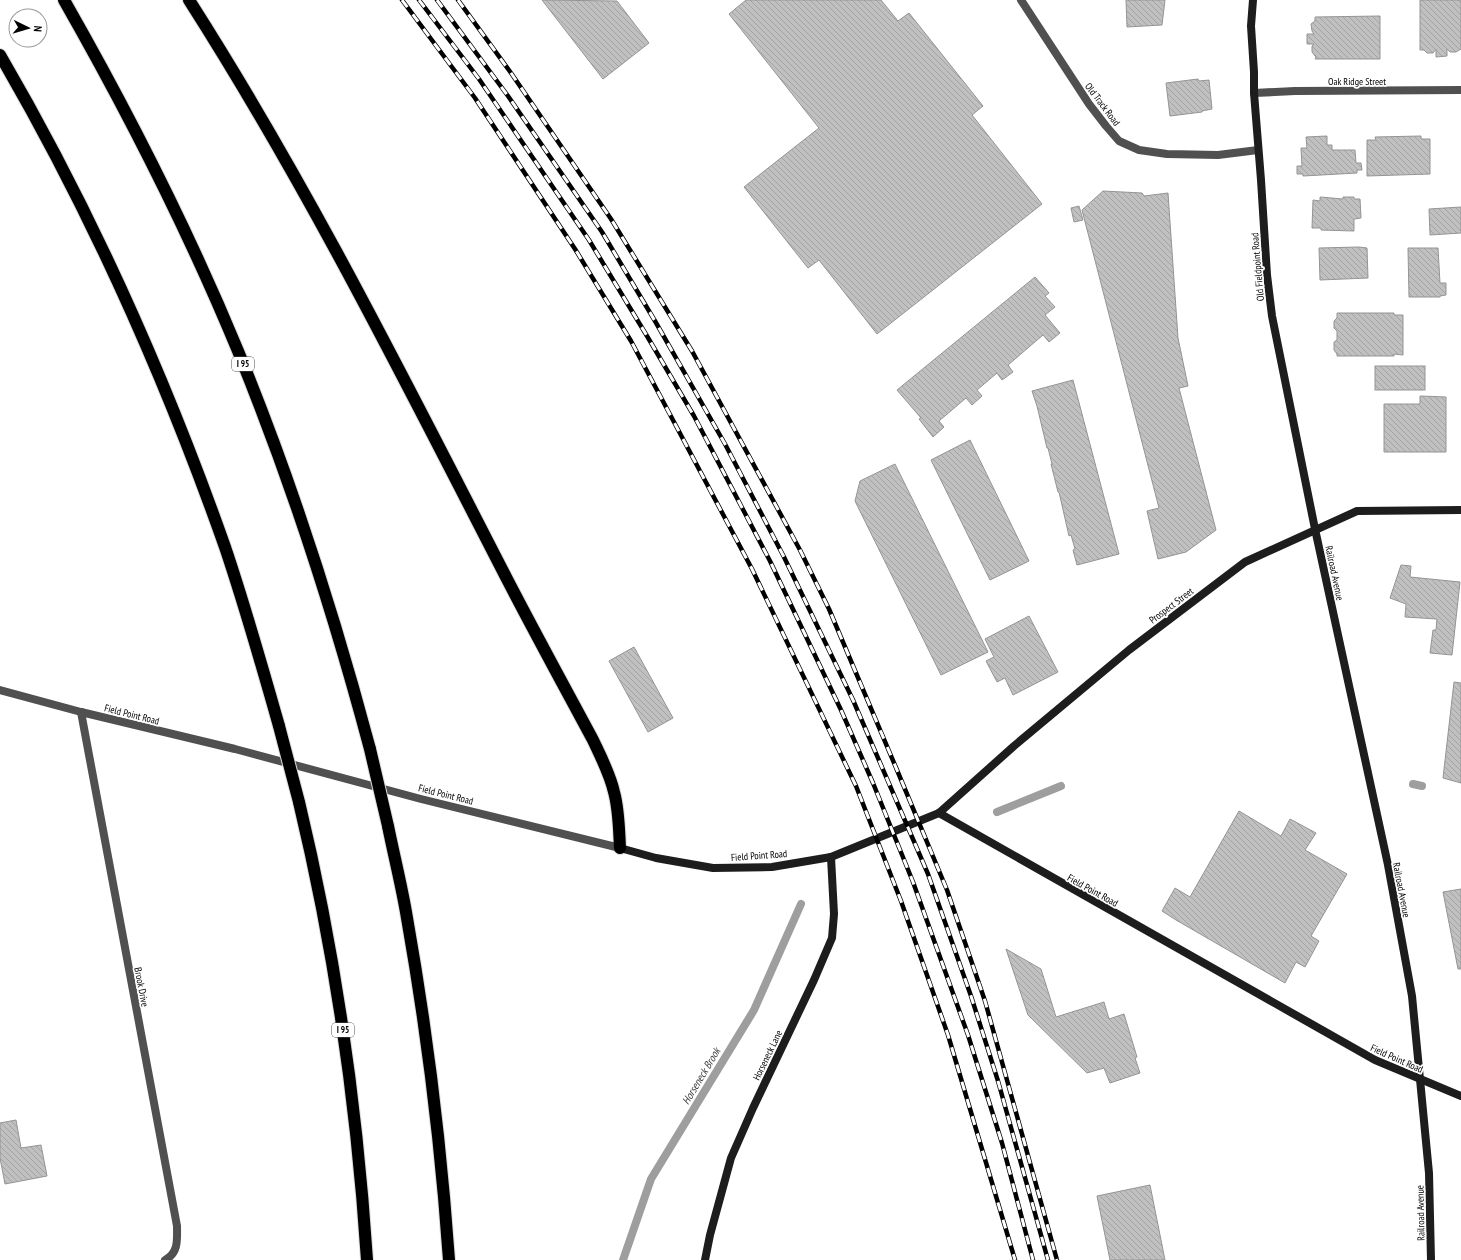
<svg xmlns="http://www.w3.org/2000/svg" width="1461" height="1260" font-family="'PT Sans Narrow',sans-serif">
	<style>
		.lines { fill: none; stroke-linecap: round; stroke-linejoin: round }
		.stream { stroke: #9e9e9e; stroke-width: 8 }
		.building { fill: url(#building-back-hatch); stroke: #949494 }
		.highway-casing { stroke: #dbdbdb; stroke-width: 14 }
		.street { stroke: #505050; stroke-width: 8 }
		.secondary { stroke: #1d1d1d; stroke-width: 8 }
		.highway { stroke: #000; stroke-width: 12 }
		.rail-casing { stroke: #000; stroke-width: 4.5 }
		.rail { stroke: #fff; stroke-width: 3; stroke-dasharray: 9; stroke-linecap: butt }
		.highway-bridge-casing { stroke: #dbdbdb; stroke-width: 14; stroke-linecap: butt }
		.highway-bridge { stroke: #000; stroke-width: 12 }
		.labels { text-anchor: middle; stroke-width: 3.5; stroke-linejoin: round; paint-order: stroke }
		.shield { fill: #fff; stroke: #4c4c4c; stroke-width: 1 }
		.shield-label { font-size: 9px; font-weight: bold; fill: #000 }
		.street-label { font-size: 10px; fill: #000; stroke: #fff }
		.water-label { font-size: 11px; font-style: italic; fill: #3f3f3f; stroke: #fff }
	</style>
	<defs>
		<pattern id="building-back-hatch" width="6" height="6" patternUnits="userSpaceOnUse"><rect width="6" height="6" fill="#c0c0c0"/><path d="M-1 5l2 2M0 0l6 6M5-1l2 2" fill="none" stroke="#a3a3a3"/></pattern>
	</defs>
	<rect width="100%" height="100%" fill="#fff"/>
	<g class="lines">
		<g class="stream">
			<polyline points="1413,784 1422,786"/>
			<polyline points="997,812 1061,786"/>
			<polyline points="623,1260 651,1179 754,1010 801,904"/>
		</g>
	</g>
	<g class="building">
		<polygon points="542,0 617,1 649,43 603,79"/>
		<polygon points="746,0 881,0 898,21 909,13 983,106 972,115 1042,204 877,334 819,260 808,268 744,187 819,128 729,14"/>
		<polygon points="1126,0 1165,0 1162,25 1127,27"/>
		<polygon points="1420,0 1461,0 1461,49 1456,52 1450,52 1447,49 1447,56 1436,57 1436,49 1433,53 1427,53 1424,50 1420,50"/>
		<polygon points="1380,16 1380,59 1315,59 1316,57 1312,52 1312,46 1314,44 1307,44 1307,34 1314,34 1312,31 1311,24 1315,21 1315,17"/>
		<polygon points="1198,79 1199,81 1209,80 1212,109 1202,111 1202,112 1170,116 1166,83"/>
		<polygon points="1327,136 1327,145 1332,145 1332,150 1355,150 1356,163 1361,163 1362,170 1357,170 1357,173 1303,176 1303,174 1297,174 1297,166 1302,166 1301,148 1307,148 1306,137"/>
		<polygon points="1421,136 1421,139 1430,139 1430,174 1367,176 1367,140 1376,140 1375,137"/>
		<polygon points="1103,191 1142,193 1144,196 1168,193 1178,338 1188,386 1179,388 1216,530 1186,552 1158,559 1147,511 1159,508 1082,210"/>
		<polygon points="1320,197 1343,199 1343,197 1354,197 1354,199 1360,199 1361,218 1354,219 1354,231 1321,230 1321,228 1312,228 1313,200 1320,201"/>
		<polygon points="1079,206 1083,220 1074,222 1071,208"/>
		<polygon points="1461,207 1461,233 1430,235 1429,209"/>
		<polygon points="1359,247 1367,248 1368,278 1320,280 1319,248"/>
		<polygon points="1408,248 1438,248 1440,283 1446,283 1446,295 1440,296 1440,297 1409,297"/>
		<polygon points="1035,277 1049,293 1045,296 1055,307 1045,315 1060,333 1049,342 1043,335 1008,365 1013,372 1002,380 997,373 977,390 982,396 972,405 966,398 939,421 944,427 933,437 919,419 921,418 897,390"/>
		<polygon points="1337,313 1394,313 1394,315 1403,315 1403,355 1394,354 1394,356 1337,356 1337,354 1334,350 1334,342 1337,340 1337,331 1334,328 1334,321 1337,318"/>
		<rect x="1375" y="366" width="50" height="24"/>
		<polygon points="1073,380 1119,554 1077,565 1073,550 1075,549 1071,535 1069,536 1059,492 1058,492 1051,464 1052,464 1048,448 1047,448 1037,406 1032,391"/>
		<polygon points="1420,396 1446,397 1446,452 1384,452 1384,404 1420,404"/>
		<polygon points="970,440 1029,561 990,580 931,460"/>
		<polygon points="895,464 988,652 941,675 855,501 860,481"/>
		<polygon points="1401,565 1411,566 1410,577 1460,582 1452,655 1430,653 1433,630 1436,630 1437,619 1405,617 1406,604 1390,598"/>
		<polygon points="1029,616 1058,672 1013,695 1005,678 997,682 986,661 994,657 985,639"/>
		<polygon points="634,647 673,718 648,732 609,661"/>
		<polygon points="1454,682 1461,683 1461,783 1443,778"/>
		<polygon points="1239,811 1281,836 1290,819 1316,833 1305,850 1347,874 1311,936 1319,941 1305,967 1296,962 1285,983 1176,920 1162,911 1175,888 1190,897"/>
		<polygon points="1461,889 1461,969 1458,969 1443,892"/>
		<polygon points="1006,949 1041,969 1056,1017 1104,1002 1109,1019 1124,1014 1137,1057 1135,1058 1140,1073 1110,1083 1104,1068 1087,1073 1028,1015"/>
		<polygon points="16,1120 21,1148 41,1145 47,1176 5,1184 0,1158 0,1123"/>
		<polygon points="1150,1185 1165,1260 1110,1260 1097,1196"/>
	</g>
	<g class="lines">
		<defs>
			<g id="highway">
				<path d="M64 0C129 114 188 230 238 351 291 480 334 614 370 749"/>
				<path d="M189 0C308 186 406 383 507 579 535 633 564 686 593 740 601 757 610 774 614 792 619 810 619 830 620 848"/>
				<path d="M0 55C91 211 165 377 225 547 245 606 262 666 279 726"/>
				<path d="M299 802C335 952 357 1106 367 1260"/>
				<path d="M388 826C394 856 402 887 407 918 427 1031 441 1145 449 1260"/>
			</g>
		</defs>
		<use href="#highway" class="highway-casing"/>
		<g class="street">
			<polyline points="1021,0 1089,104 1106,126 1119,141 1139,150 1167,154 1218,155 1258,150"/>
			<polyline points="1254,93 1295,91 1461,90"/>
			<polyline points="0,690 81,712 235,749 421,799 620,848"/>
			<path d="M81 712 177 1226C177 1239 179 1253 165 1260"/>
		</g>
		<g class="secondary">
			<polyline points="1253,0 1251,26 1254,72 1254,93 1261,180 1267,275 1272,316 1315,529 1388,865 1412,996 1429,1173 1431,1260"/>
			<polyline points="939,813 1375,1060 1461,1096"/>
			<polyline points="620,848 656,858 713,868 772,867 831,857 939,813 1014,746 1129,650 1245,562 1357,511 1461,510"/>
			<polyline points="705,1260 710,1235 731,1158 753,1108 814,980 832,938 834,914 831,857"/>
		</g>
		<use href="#highway" class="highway"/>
		<defs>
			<g id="rail">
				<polyline points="402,0 475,98 575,249 631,341 752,569 856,786 901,901 948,1035 1015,1260"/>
				<polyline points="419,0 479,79 589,240 647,336 694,416 770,561 841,710 873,783 913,882 968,1035 1002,1143 1033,1260"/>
				<polyline points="437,0 508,96 602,232 655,321 725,444 784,557 853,700 928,874 971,996 998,1081 1048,1260"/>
				<polyline points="458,0 511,73 611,219 692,351 800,550 829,609 897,770 947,890 985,1001 1057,1260"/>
			</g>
		</defs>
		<use href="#rail" class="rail-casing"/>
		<use href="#rail" class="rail"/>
		<defs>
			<g id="highway-bridge">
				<polyline points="279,726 299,802"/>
				<polyline points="370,749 388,826"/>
			</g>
		</defs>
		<use href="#highway-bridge" class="highway-bridge-casing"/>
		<use href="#highway-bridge" class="highway-bridge"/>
	</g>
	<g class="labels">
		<g class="shield">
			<rect x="232" y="357" width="22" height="14" rx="3"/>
			<rect x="332" y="1023" width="22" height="14" rx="3"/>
		</g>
		<g class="shield-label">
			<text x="243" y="367">I 95</text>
			<text x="343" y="1033">I 95</text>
		</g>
		<g class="street-label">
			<text x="1357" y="85">Oak Ridge Street</text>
			<text transform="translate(1103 104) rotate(53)" y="4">Old Track Road</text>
			<text transform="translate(1257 267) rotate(-95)" y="4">Old Fieldpoint Road</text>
			<text transform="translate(1335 573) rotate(78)" y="4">Railroad Avenue</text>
			<text transform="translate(1171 605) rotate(-37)" y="4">Prospect Street</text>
			<text transform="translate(132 714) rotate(14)" y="4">Field Point Road</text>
			<text transform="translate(446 794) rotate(14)" y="4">Field Point Road</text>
			<text transform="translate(759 855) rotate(-4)" y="4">Field Point Road</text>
			<text transform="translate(1093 890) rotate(29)" y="4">Field Point Road</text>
			<text transform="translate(1402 890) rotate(79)" y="4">Railroad Avenue</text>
			<text transform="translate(142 987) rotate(79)" y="4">Brook Drive</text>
			<text transform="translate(767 1055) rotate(-64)" y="4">Horseneck Lane</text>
			<text transform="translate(1397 1058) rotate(24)" y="4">Field Point Road</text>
			<text transform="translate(1420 1213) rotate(-91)" y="4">Railroad Avenue</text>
		</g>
		<g class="water-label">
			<text transform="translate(701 1076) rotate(-59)" y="4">Horseneck Brook</text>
		</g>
	</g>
	<g transform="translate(28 28) rotate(95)"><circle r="19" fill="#ffffff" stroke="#999999"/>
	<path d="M0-3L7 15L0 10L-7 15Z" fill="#000000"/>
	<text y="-6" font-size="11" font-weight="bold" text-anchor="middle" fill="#000000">N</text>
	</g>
</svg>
